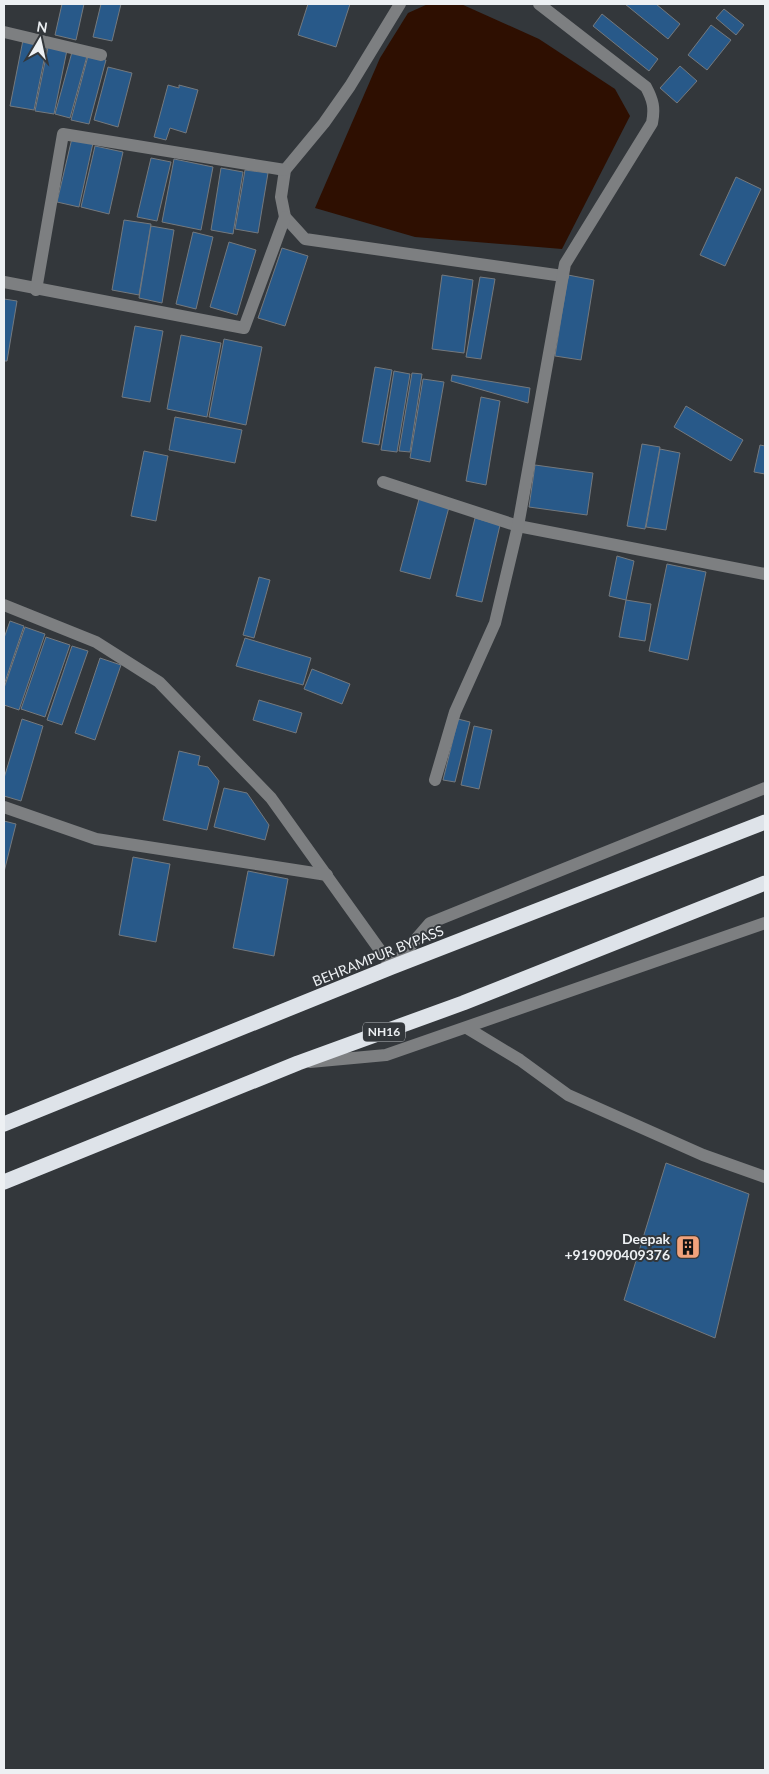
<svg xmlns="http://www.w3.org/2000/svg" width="769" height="1774" font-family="Lato,sans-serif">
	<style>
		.water { fill: #2e0f01 }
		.building { fill: #285989; stroke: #74797e }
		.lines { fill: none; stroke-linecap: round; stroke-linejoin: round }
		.minor { stroke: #7d7f81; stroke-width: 12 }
		.highway { stroke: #dee3e9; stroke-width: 15 }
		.labels { text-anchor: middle; stroke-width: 4; stroke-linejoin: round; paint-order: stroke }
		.shield { fill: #33373b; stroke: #b5b8bc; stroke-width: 1 }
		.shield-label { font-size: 12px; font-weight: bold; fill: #edf0f3 }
		.street-label { font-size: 14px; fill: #edf0f3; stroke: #33373b }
		.poi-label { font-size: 14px; font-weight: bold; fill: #edf0f3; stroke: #33373b; text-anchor: end }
	</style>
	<rect width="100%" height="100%" fill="#33373b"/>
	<polygon class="water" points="428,4 461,4 539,39 615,89 630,116 562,249 415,237 315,208 380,58 408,13"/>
	<g class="building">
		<polygon points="62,4 84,4 76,40 55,35"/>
		<polygon points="101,4 121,4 112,41 93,37"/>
		<polygon points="308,4 350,4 336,47 298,35"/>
		<polygon points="625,4 656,4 680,24 668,39"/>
		<polygon points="724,9 744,25 736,35 716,18"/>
		<polygon points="602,14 658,59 649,71 593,26"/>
		<polygon points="711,25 731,40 707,70 688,55"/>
		<polygon points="23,40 47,45 34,110 10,106"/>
		<polygon points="48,47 67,50 54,114 35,111"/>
		<polygon points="72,52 87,56 70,118 55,114"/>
		<polygon points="88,56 106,60 89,124 71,120"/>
		<polygon points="680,66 697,81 677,103 660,88"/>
		<polygon points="108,67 132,73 118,127 94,120"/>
		<polygon points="168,85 179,88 179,85 198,90 186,133 170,128 166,140 154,137"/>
		<polygon points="72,138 93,143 79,207 57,202"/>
		<polygon points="95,146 123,152 109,214 81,207"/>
		<polygon points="151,158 171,162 157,221 137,217"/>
		<polygon points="174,159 213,167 201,230 162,222"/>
		<polygon points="221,168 243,172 233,234 211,230"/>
		<polygon points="245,170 268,173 258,233 235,229"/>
		<polygon points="736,177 761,189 725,266 700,255"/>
		<polygon points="124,220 151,224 139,295 112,290"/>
		<polygon points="151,226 174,230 162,303 139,298"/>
		<polygon points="193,232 213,237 196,309 176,304"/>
		<polygon points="229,242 256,250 237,315 210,307"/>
		<polygon points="282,248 308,256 285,326 258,318"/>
		<polygon points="442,275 473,280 464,353 432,349"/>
		<polygon points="568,275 594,280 581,360 555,356"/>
		<polygon points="480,277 495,279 481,359 466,357"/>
		<polygon points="4,299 17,301 7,361 4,361"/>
		<polygon points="135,326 163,331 150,402 122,397"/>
		<polygon points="181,335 221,343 207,417 167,409"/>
		<polygon points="224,339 262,347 246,425 209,417"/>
		<polygon points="375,367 392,370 379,445 362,442"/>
		<polygon points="394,371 410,374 397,452 381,450"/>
		<polygon points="412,373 422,374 410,452 399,451"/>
		<polygon points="452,375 530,388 528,403 451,381"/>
		<polygon points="423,379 444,382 430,462 410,458"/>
		<polygon points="481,397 500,401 486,485 466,481"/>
		<polygon points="686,406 743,440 731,461 674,427"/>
		<polygon points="175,417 242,430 235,463 169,450"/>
		<polygon points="642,444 660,447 645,529 627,526"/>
		<polygon points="760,445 765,446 765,474 754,472"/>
		<polygon points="660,449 680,453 666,530 646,527"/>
		<polygon points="144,451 168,456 156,521 131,516"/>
		<polygon points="535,465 593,473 587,515 529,507"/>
		<polygon points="419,499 449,507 430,579 400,571"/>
		<polygon points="475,518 500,525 482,602 456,596"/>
		<polygon points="617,556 634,561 626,600 609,596"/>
		<polygon points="667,564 706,572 688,660 649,651"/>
		<polygon points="259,577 270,580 254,638 243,635"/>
		<polygon points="626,600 651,604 645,641 619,637"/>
		<polygon points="10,621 24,626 4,685 4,638"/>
		<polygon points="25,627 45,634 19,710 4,705 4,688"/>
		<polygon points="46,637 70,645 45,717 21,709"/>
		<polygon points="245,638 311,658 303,685 236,666"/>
		<polygon points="72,646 88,651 62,725 47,720"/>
		<polygon points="100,658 121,665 95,740 75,733"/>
		<polygon points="312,669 350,684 342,704 304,689"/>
		<polygon points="259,700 302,713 296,733 253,720"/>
		<polygon points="22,719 43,726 21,801 4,796 4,778"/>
		<polygon points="458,719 470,722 455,782 443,780"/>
		<polygon points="474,726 492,730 479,789 461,785"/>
		<polygon points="179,751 200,756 198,765 208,767 219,781 207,830 163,820"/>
		<polygon points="224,788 247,793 269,825 265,840 214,827"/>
		<polygon points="4,821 16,824 4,872"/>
		<polygon points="133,857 170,864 156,942 119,935"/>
		<polygon points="248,871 288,879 274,956 233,948"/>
		<polygon points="666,1163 749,1194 715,1338 624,1300"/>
	</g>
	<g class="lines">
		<g class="minor">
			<polyline points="400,4 350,86 324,123 285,170 281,197 285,217 305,239 563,276"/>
			<polyline points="4,32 101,55"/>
			<polyline points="4,282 244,328 285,217"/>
			<polyline points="36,290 63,134 285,170"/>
			<polyline points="383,482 518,526 765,574"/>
			<polyline points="4,605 96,642 159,682 271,798 392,967 430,923 765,788"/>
			<path d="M435 780 455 712 495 623 518 526 565 264 652 123C655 108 653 100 646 87L539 4"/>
			<polyline points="4,807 96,839 327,875"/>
			<polyline points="467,1028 520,1060 568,1095 703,1155 765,1177"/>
			<polyline points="310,1062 386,1055 765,923"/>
		</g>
		<g class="highway">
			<polyline points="4,1124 392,967 765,822"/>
			<polyline points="4,1182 298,1063 463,1003 765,883"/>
		</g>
	</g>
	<defs>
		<symbol id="building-square" viewBox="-11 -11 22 22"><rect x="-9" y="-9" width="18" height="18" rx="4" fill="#f1a27b" stroke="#33373b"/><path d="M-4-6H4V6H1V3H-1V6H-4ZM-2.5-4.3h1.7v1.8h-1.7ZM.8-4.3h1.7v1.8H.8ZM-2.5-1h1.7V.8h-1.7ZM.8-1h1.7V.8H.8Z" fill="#111"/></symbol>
	</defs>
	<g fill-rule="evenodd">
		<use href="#building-square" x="674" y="1233" width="28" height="28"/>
	</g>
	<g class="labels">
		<rect class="shield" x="363" y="1022.5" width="42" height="19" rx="4"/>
		<g class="shield-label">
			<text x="384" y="1036">NH16</text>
		</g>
		<g class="street-label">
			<text transform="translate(378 956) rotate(-22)" y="5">BEHRAMPUR BYPASS</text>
		</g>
		<g class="poi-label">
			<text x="670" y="1244">Deepak<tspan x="670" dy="16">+919090409376</tspan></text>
		</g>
	</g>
	<rect width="769" height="1774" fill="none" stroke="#edf0f3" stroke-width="10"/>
	<g transform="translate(40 40) rotate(9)" stroke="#33373b" stroke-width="4" paint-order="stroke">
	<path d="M0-4L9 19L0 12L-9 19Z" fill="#edf0f3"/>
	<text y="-8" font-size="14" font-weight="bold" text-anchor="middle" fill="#edf0f3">N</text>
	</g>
</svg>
